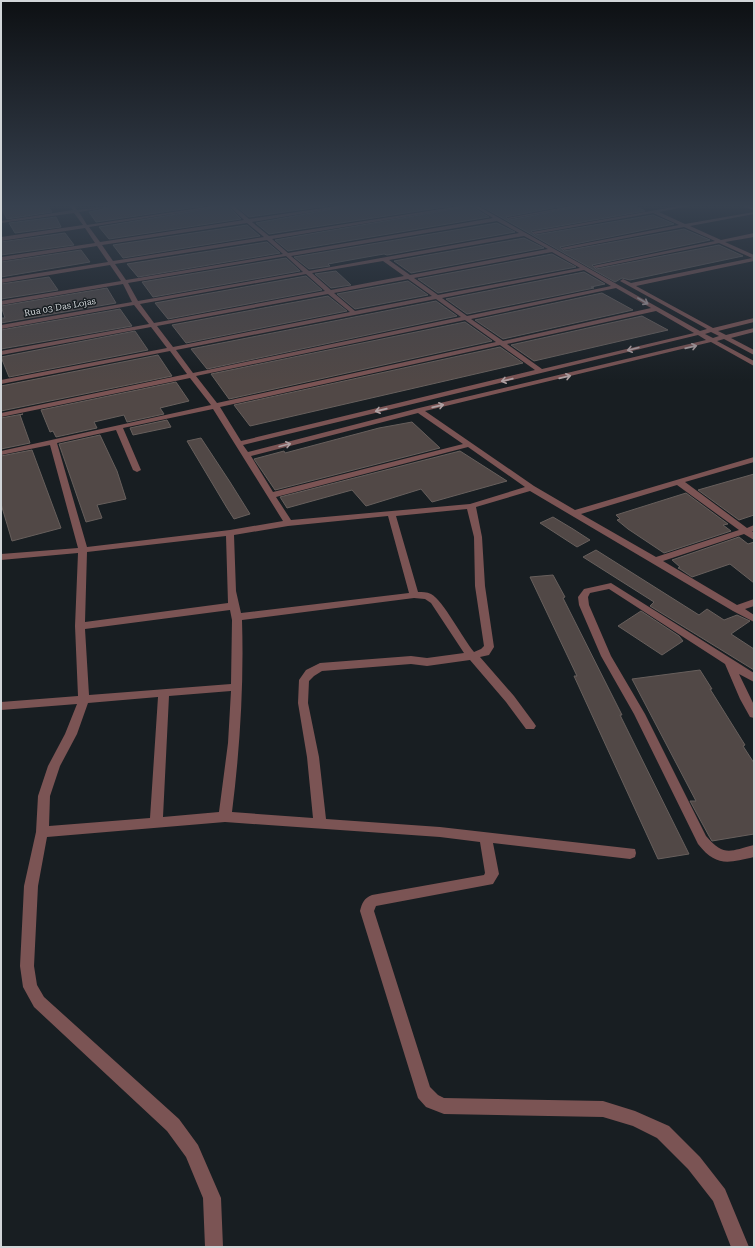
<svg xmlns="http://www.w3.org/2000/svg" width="755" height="1248" font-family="'Roboto Serif',serif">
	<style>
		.building { fill: #514846; stroke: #675f5c }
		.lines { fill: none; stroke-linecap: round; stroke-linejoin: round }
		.minor { fill: #7b5454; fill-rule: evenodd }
		.oneway { stroke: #afa1a3 }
		.labels { text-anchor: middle; stroke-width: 3; stroke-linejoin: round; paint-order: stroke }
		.far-street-label { font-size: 9px; fill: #d1d5d8; stroke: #181e22 }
	</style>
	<rect width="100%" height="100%" fill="#181e22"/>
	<g class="building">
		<polygon points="15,206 48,206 52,212 7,219 2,209"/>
		<polygon points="117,206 203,206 96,222 89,212"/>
		<polygon points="224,206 228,206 241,219 109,239 99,227"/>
		<polygon points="236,206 327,206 249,217"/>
		<polygon points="349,206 451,206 269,234 256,223"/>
		<polygon points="471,206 489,217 288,251 275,240"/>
		<polygon points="481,206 563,206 506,217 509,220 582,206 635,206 645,211 531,231 535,235 653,215 674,224 560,247 564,251 684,229 710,240 592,265 596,269 719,245 743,256 630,280 622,278 615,282"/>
		<polygon points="56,217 61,227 15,233 9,223"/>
		<polygon points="497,223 515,232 387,255 384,254 361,258 328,264 330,266 309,269 294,257"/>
		<polygon points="247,225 260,236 123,258 113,245"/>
		<polygon points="65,233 74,245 1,255 1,242"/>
		<polygon points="524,238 544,248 411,273 394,261"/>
		<polygon points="267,242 280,253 138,277 127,264"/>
		<polygon points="81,250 90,262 1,277 1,262"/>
		<polygon points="552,254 576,267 438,293 418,279"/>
		<polygon points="286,258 300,271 153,297 142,282"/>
		<polygon points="336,271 351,285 331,288 315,274"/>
		<polygon points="584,272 605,284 591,287 594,288 467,314 446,299"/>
		<polygon points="306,276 322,290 168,319 155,303"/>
		<polygon points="49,277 58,290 1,299 1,284"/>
		<polygon points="408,281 428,295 355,309 337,294"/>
		<polygon points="107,288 116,303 1,323 1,318 5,318 1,306"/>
		<polygon points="602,293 633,310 503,339 475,320"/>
		<polygon points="328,296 347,311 186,343 172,325"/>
		<polygon points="436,301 457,316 207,369 191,349"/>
		<polygon points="120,309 132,326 1,349 1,330"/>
		<polygon points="642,316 668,330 534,361 511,345"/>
		<polygon points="465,322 492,341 229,399 211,374"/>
		<polygon points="135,331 148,350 9,377 1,357"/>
		<polygon points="500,347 523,363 250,426 234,405"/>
		<polygon points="158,355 172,376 1,411 1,386"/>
		<polygon points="176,382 189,401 160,408 164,414 127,422 124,415 94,422 97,428 56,437 53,431 50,432 41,410"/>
		<polygon points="23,414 20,415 30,443 1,449 1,418"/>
		<polygon points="167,420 171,427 133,435 130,428"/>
		<polygon points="412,422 440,448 275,490 254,459 284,451 285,453 379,428"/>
		<polygon points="100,435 117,471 126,499 97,505 102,518 86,522 59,444"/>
		<polygon points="201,438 230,482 250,514 234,519 227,508 187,441"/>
		<polygon points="32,450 61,528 12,541 1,504 1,456"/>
		<polygon points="460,451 507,481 432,502 421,489 366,506 352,490 287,508 280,497"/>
		<polygon points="754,474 754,515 739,520 698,490"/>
		<polygon points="686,493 728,524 723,525 731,531 664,553 628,529 617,520 620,519 616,515"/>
		<polygon points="553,517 573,529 590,540 577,547 540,523"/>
		<polygon points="739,537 748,544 754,542 754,583 730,564 692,577 680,569 678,568 680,567 672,560"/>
		<polygon points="596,550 699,615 707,609 724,620 737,615 750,621 731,634 754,649 754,670 650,606 654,602 583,557"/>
		<polygon points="553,575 565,597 563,598 622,715 620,715 689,854 658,859 574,676 577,676 530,577"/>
		<polygon points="641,611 679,636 683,641 662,655 618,626"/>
		<polygon points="700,670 712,689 710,689 745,745 743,746 754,763 754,834 712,841 709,836 690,801 696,801 632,679"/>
	</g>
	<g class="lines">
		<g class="minor">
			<polygon points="1,206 9,206 1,208"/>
			<path d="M70 206H74L77 210 116 206 79 212 87 225 212 206H223L89 227 100 242 244 220 229 206H234L249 219 337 206H348L252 222 269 236 460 206H470L272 239 288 253 493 218 473 206H478L700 331 707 329 620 281 623 279 631 283 752 258 719 243 596 268 593 266 715 241 684 227 564 250 561 248 679 225 653 213 535 234 532 232 679 206H689L659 212 685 224 754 212V214L690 226 721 240 754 233V237L725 242 754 255V261L636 286 713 328 754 318V322L718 331 726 335 754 328V332L731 338 754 350V355L724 339 717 341 754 361V366L711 342 425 411 534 486 575 510 754 457V462L685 482 747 528 754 525V531H752L754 533V540L744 534 663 561 737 605 754 599V606L745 609 754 615V622L733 611 530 491 476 507 482 537 485 586 494 647 489 655 480 657 514 696 534 723 536 726 534 729H526L506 702 470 660 427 666 411 664 322 671 314 676 309 681 308 703 319 757 326 819 440 827 635 849 636 853 635 857 630 859 493 843 499 874 493 884 376 906 374 911 430 1087 438 1095 444 1098 603 1101 635 1111 669 1126 700 1157 725 1189 749 1247H731L713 1201 688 1169 657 1138 633 1126 603 1117 444 1114 426 1107 418 1098 360 911C362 903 364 898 372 895L484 875 485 873 480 842 440 837 225 822 47 837 38 886 34 966 37 985 44 997 179 1119 198 1145 221 1198 223 1247H205L203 1198 186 1157 167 1131 34 1007 23 987 20 966 24 886 36 832 38 796 48 766 65 734 77 704 1 710V702L78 696 75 626 78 553 1 560V554L78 548 50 445 1 455V451L211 405 190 378 1 417V413L187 374 170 351 1 384V380L167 348 151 327 1 355V351L149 324 134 305 1 329V325L132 302 123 284 1 305V301L121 281 110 265 1 283V279L108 262 97 246 1 261V257L95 243 85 228 1 241V237L83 225 74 213 1 223V221L73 210ZM497 221 519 233 309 271 291 256ZM247 223 264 237 113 261 102 245ZM524 236 548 249 410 275 389 260ZM267 240 283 254 126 280 115 264ZM552 252 580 268 438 295 414 278ZM286 256 303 272 138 301 128 283ZM383 261 404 276 331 290 312 273ZM584 270 611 286 467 316 442 298ZM306 274 325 291 154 323 140 304ZM408 279 432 296 355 311 334 293ZM616 288 651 308 503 341 471 319ZM328 294 350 312 173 347 157 326ZM436 299 461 317 193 373 176 350ZM656 311 694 333 542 369 507 344ZM465 320 496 342 217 403 196 376ZM711 332 719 336 713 338 705 334ZM698 335 706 340 419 408 248 452 243 445ZM500 345 535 370 241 441 220 407ZM213 409 283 521 230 530 87 547 57 443 116 430 133 470 137 472 141 470 123 428ZM418 413 463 444 273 492 251 456ZM468 447 525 487 470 504 291 520 276 497ZM677 485 739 530 656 557 581 514ZM467 509 474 537 475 586 484 646 481 649 474 652C463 639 443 600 431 594 427 592 422 592 418 592L396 516ZM388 516 409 593 241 613 236 591 234 535 288 526ZM226 536 228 603 85 622 87 552ZM414 598 425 599 431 603 464 653 427 658 411 656 320 663 306 670 299 680 298 703 307 757 313 818 232 812C240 748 244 684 242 620ZM230 610 232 620 231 684 89 695 85 629ZM231 691 228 743 219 812 163 817 169 696ZM158 697 150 818 49 826 50 796 60 766 77 734 88 703Z"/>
			<polygon points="571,206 581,206 509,219 507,218"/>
			<polygon points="744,206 754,207 754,210 744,207"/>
			<path d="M611 583 754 673V682L739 674 754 705V718L750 717 740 699 725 664 609 589 590 593 588 597 589 605 611 656 645 714 706 836C724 857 730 851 754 845V857C728 863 716 867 698 844L634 714 601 656 579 605 578 597 584 589Z"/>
		</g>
	</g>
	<defs><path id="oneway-shaft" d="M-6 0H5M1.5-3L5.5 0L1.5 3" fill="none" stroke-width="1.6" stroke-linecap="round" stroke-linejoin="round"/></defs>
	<g class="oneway">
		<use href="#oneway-shaft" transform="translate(643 301) rotate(30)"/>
		<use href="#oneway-shaft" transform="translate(691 347) rotate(-13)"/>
		<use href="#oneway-shaft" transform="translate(633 349) rotate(166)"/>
		<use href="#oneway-shaft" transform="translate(565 377) rotate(-13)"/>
		<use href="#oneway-shaft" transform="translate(507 380) rotate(167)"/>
		<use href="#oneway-shaft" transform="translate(438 406) rotate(-13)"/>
		<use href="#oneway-shaft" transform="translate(381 410) rotate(167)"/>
		<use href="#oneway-shaft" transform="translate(285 445) rotate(-14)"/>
	</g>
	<linearGradient id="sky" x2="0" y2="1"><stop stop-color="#0d1013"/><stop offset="0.54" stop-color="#37414f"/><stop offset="1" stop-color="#37414f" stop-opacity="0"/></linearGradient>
	<rect width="755" height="381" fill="url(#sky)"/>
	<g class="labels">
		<g class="far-street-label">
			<text transform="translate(60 307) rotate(-10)" y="3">Rua 03 Das Lojas</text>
		</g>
	</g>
	<rect width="755" height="1248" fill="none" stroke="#d1d5d8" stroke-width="4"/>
</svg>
